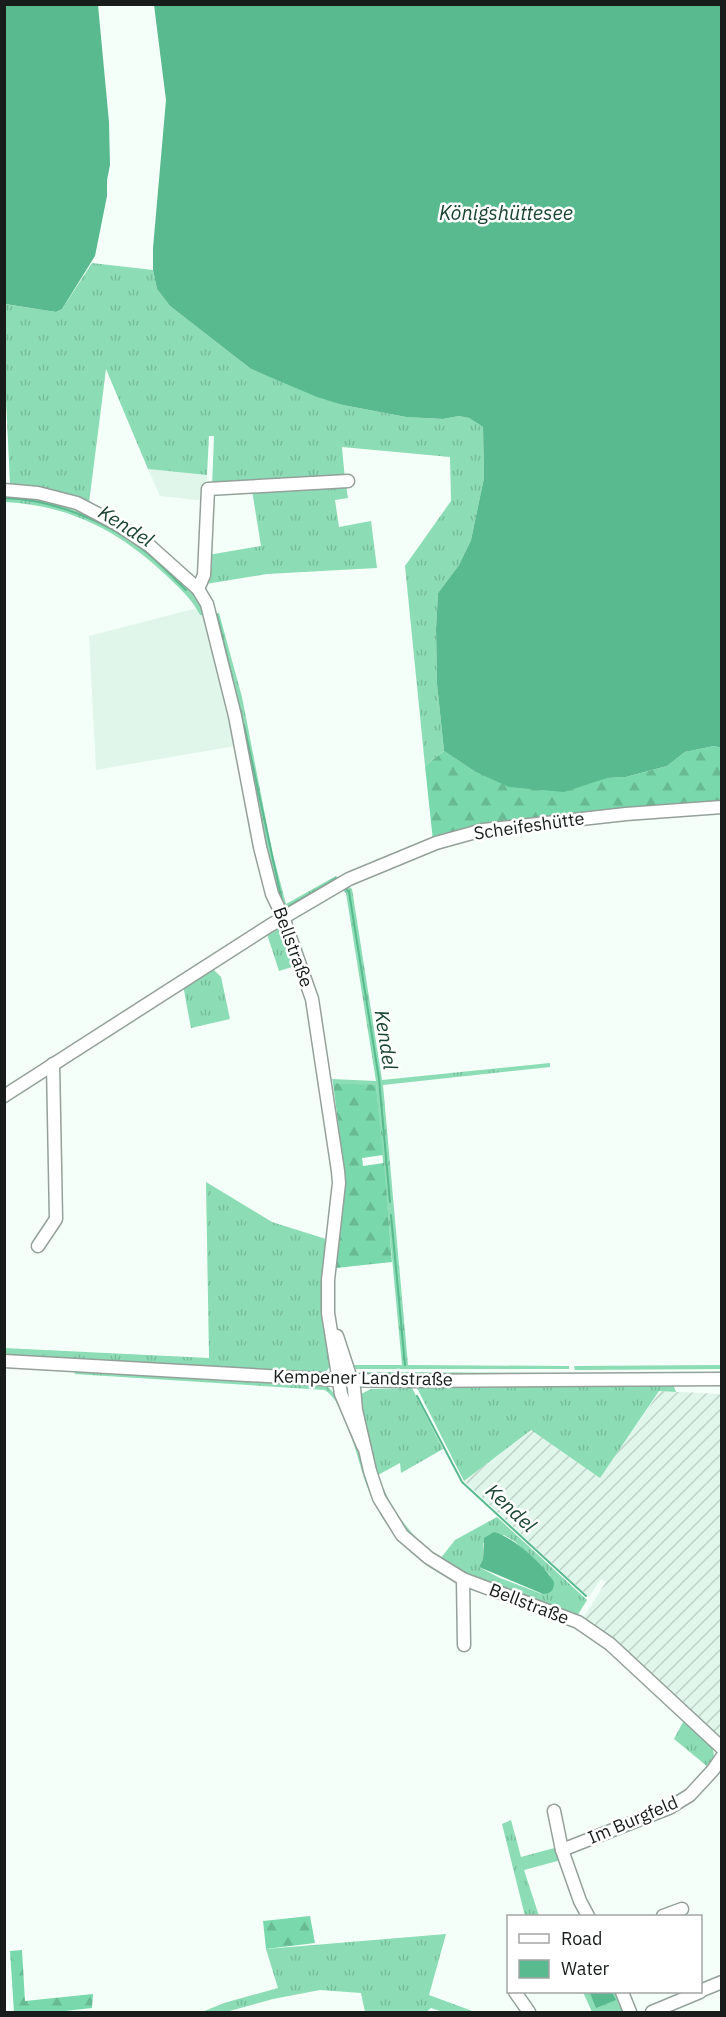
<svg xmlns="http://www.w3.org/2000/svg" width="726" height="2017" font-family="'IBM Plex Sans',sans-serif">
	<style>
		.built { fill: #e0f6ea }
		.industrial { fill: url(#industrial-furrows) }
		.grass { fill: url(#grass-tufts); fill-rule: evenodd }
		.forest { fill: url(#forest-firs) }
		.water { fill: #5aba8f }
		.lines { fill: none; stroke-linecap: round; stroke-linejoin: round }
		.stream { stroke: #5aba8f; stroke-width: 2 }
		.minor-casing { stroke: #94a19a; stroke-width: 15 }
		.minor { stroke: #fff; stroke-width: 12 }
		.labels { text-anchor: middle; stroke-width: 5; stroke-linejoin: round; paint-order: stroke }
		.street-label { font-size: 18px; fill: #181d1b; stroke: #fff }
		.water-label { font-size: 20px; font-style: italic; fill: #1b4532; stroke: #fff }
	</style>
	<defs>
		<pattern id="industrial-furrows" width="10" height="10" patternUnits="userSpaceOnUse" patternTransform="scale(1.5)"><rect width="10" height="10" fill="#e0f6ea"/><path d="M-1 1l2-2M0 10L10 0M9 11l2-2" fill="none" stroke="#bfd2c8"/></pattern>
		<pattern id="grass-tufts" width="24" height="20" patternUnits="userSpaceOnUse" patternTransform="scale(1.5)"><rect width="24" height="20" fill="#8cddb5"/><path d="M3 7l-1-3M5 7V3M7 7l1-3M15 17l-1-3M17 17v-4M19 17l1-3" fill="none" stroke="#78bd9b"/></pattern>
		<pattern id="forest-firs" width="22" height="20" patternUnits="userSpaceOnUse" patternTransform="scale(1.5)"><rect width="22" height="20" fill="#79d9ac"/><path d="M5 1l3.5 6h-7zM16 11l3.5 6h-7z" fill="#68ba93"/></pattern>
	</defs>
	<rect width="100%" height="100%" fill="#f4fff9"/>
	<g class="built">
		<polygon points="148,469 207,475 206,501 160,496"/>
		<polygon points="197,608 200,615 205,616 227,700 235,746 96,770 89,636"/>
	</g>
	<polygon class="industrial" points="660,1391 721,1394 721,1734 718,1735 605,1633 583,1618 606,1582 601,1579 589,1597 464,1481 531,1430 600,1477"/>
	<g class="grass">
		<polygon points="92,263 153,270 157,289 170,306 251,369 343,405 406,417 443,419 459,416 469,418 483,427 484,478 471,540 459,565 438,593 436,629 437,684 444,751 425,766 405,566 451,501 450,457 342,447 345,480 212,487 214,436 209,436 207,475 148,469 106,369 89,503 38,488 10,484 4,358 4,304 56,312 62,309"/>
		<polygon points="346,485 348,498 335,500 339,527 371,521 377,568 267,574 206,584 208,555 261,546 252,490"/>
		<path d="M4 495C75 503 120 524 171 573 180 581 191 589 198 599 201 603 203 610 205 616L200 615C192 599 180 589 168 577 121 532 70 505 5 502Z"/>
		<polygon points="215,613 219,613 242,697 272,851 286,904 336,876 341,880 288,911 282,911 267,853"/>
		<polygon points="345,884 352,889 382,1080 550,1063 550,1067 383,1085 408,1365 569,1366 569,1369 356,1369 352,1365 402,1365 376,1086 333,1083 332,1079 376,1081 346,893 339,887"/>
		<polygon points="278,927 295,966 279,971 266,931"/>
		<polygon points="211,967 221,977 230,1019 191,1028 183,985"/>
		<polygon points="206,1182 272,1222 326,1239 332,1365 326,1371 319,1373 5,1356 4,1348 209,1358"/>
		<polygon points="721,1365 721,1369 575,1370 574,1366"/>
		<path d="M79 1369 194 1376 328 1387 337 1396 358 1445 368 1481 428 1564 444 1575 461 1582V1584C413 1564 381 1528 364 1478 359 1462 355 1445 348 1429 343 1415 338 1399 325 1390L74 1374Z"/>
		<polygon points="359,1372 568,1373 567,1375 364,1375"/>
		<polygon points="673,1384 676,1392 659,1391 600,1478 531,1430 464,1481 417,1388 496,1385"/>
		<path d="M412 1388 443 1449 401 1473 400 1463 378 1475C391 1510 411 1537 440 1559L455 1540 497 1517 587 1600 577 1616 467 1575 426 1553 397 1520 375 1476 359 1395 371 1389ZM504 1535 514 1541 550 1575 542 1594 500 1578 479 1567 483 1559V1543Z"/>
		<polygon points="683,1722 713,1748 714,1757 708,1767 674,1739"/>
		<polygon points="511,1820 521,1857 558,1847 561,1860 524,1870 539,1916 525,1916 502,1824"/>
		<polygon points="446,1934 429,1995 475,2012 443,2012 431,2008 426,2012 365,2012 361,1993 320,1990 273,1999 226,2012 202,2012 224,2003 278,1988 266,1949"/>
		<polygon points="583,1992 594,1992 591,1993 615,2000 612,1992 619,1992 626,2012 592,2012"/>
	</g>
	<g class="forest">
		<polygon points="714,746 721,748 721,804 433,841 425,766 444,751 474,771 607,778 626,777 667,766 685,752"/>
		<polygon points="333,1083 376,1085 383,1155 362,1158 363,1166 384,1163 392,1262 336,1268 345,1177"/>
		<polygon points="310,1916 315,1943 266,1949 263,1921"/>
		<polygon points="22,1950 25,2001 93,1994 92,2008 56,2012 14,2012 10,1951"/>
	</g>
	<g class="water">
		<polygon points="4,5 98,5 109,122 110,165 107,180 107,196 95,256 62,309 56,312 5,304"/>
		<polygon points="154,5 721,5 721,748 714,746 685,752 667,766 626,777 607,778 564,792 509,787 474,771 444,751 437,684 436,629 438,593 459,565 471,540 484,478 483,427 469,418 459,416 443,419 406,417 343,405 317,397 251,369 170,306 157,289 153,270 153,248 166,100"/>
		<path d="M494 1532C515 1538 543 1564 554 1582 554 1590 551 1594 543 1594L479 1567 483 1559 484 1538Z"/>
		<polygon points="594,1992 612,1992 616,2000 596,2008 590,1993"/>
	</g>
	<g class="lines">
		<g class="stream">
			<path d="M4 498C52 499 109 522 146 552 160 563 173 578 186 590"/>
			<polyline points="217,615 242,719"/>
			<polyline points="244,725 282,901"/>
			<polyline points="345,888 349,892 379,1079 390,1202"/>
			<polyline points="284,909 335,879 338,881"/>
			<polyline points="391,1215 405,1365"/>
			<polyline points="417,1396 462,1482 586,1596"/>
		</g>
		<defs>
			<g id="minor">
				<polyline points="4,490 38,493 77,503 117,524 150,546 198,589 207,604 235,716 260,847 272,894 283,917 312,999 338,1171 339,1183 328,1280 328,1313 341,1394 363,1446"/>
				<polyline points="198,589 204,575 208,489 348,481"/>
				<polyline points="4,1096 269,926 349,879 436,843 483,830 626,814 722,807"/>
				<polyline points="38,1246 56,1219 53,1064"/>
				<polyline points="337,1336 354,1388 356,1410 370,1471 379,1498 402,1535 429,1558 463,1579 578,1622 610,1644 722,1748"/>
				<polyline points="4,1361 337,1380 409,1381 722,1379"/>
				<polyline points="463,1579 464,1645"/>
				<polyline points="554,1811 562,1850 669,1808 690,1795 713,1770 722,1757"/>
				<polyline points="562,1850 580,1901 588,1916"/>
				<polyline points="663,1916 682,1909"/>
				<polyline points="700,1991 722,1982"/>
				<polyline points="515,1992 529,2012"/>
				<polyline points="622,1992 630,2012"/>
				<polyline points="652,2012 700,1992"/>
			</g>
		</defs>
		<use href="#minor" class="minor-casing"/>
		<use href="#minor" class="minor"/>
	</g>
	<g class="labels">
		<g class="street-label">
			<text transform="translate(529 826) rotate(-8)" y="6">Scheifeshütte</text>
			<text transform="translate(293 947) rotate(70)" y="6">Bellstraße</text>
			<text transform="translate(363 1378) rotate(1)" y="6">Kempener Landstraße</text>
			<text transform="translate(529 1604) rotate(21)" y="6">Bellstraße</text>
			<text transform="translate(633 1820) rotate(-23)" y="6">Im Burgfeld</text>
		</g>
		<g class="water-label">
			<text x="506" y="220">Königshüttesee</text>
			<text transform="translate(126 526) rotate(32)" y="7">Kendel</text>
			<text transform="translate(386 1040) rotate(81)" y="7">Kendel</text>
			<text transform="translate(511 1508) rotate(43)" y="7">Kendel</text>
		</g>
	</g>
	<rect width="726" height="2017" fill="none" stroke="#181d1b" stroke-width="12"/>
	<rect x="507" y="1915" width="195" height="78" fill="#ffffff" stroke="#a3a5a4" stroke-width="1.5"/>
	<rect x="519" y="1934" width="30" height="9" fill="#ffffff" stroke="#a3a5a4" stroke-width="1.5"/>
	<text x="561" y="1945" font-size="18" fill="#181d1b">Road</text>
	<rect x="519" y="1960" width="30" height="18" fill="#5aba8f" stroke="#a3a5a4" stroke-width="1.5"/>
	<text x="561" y="1975" font-size="18" fill="#181d1b">Water</text>
</svg>
